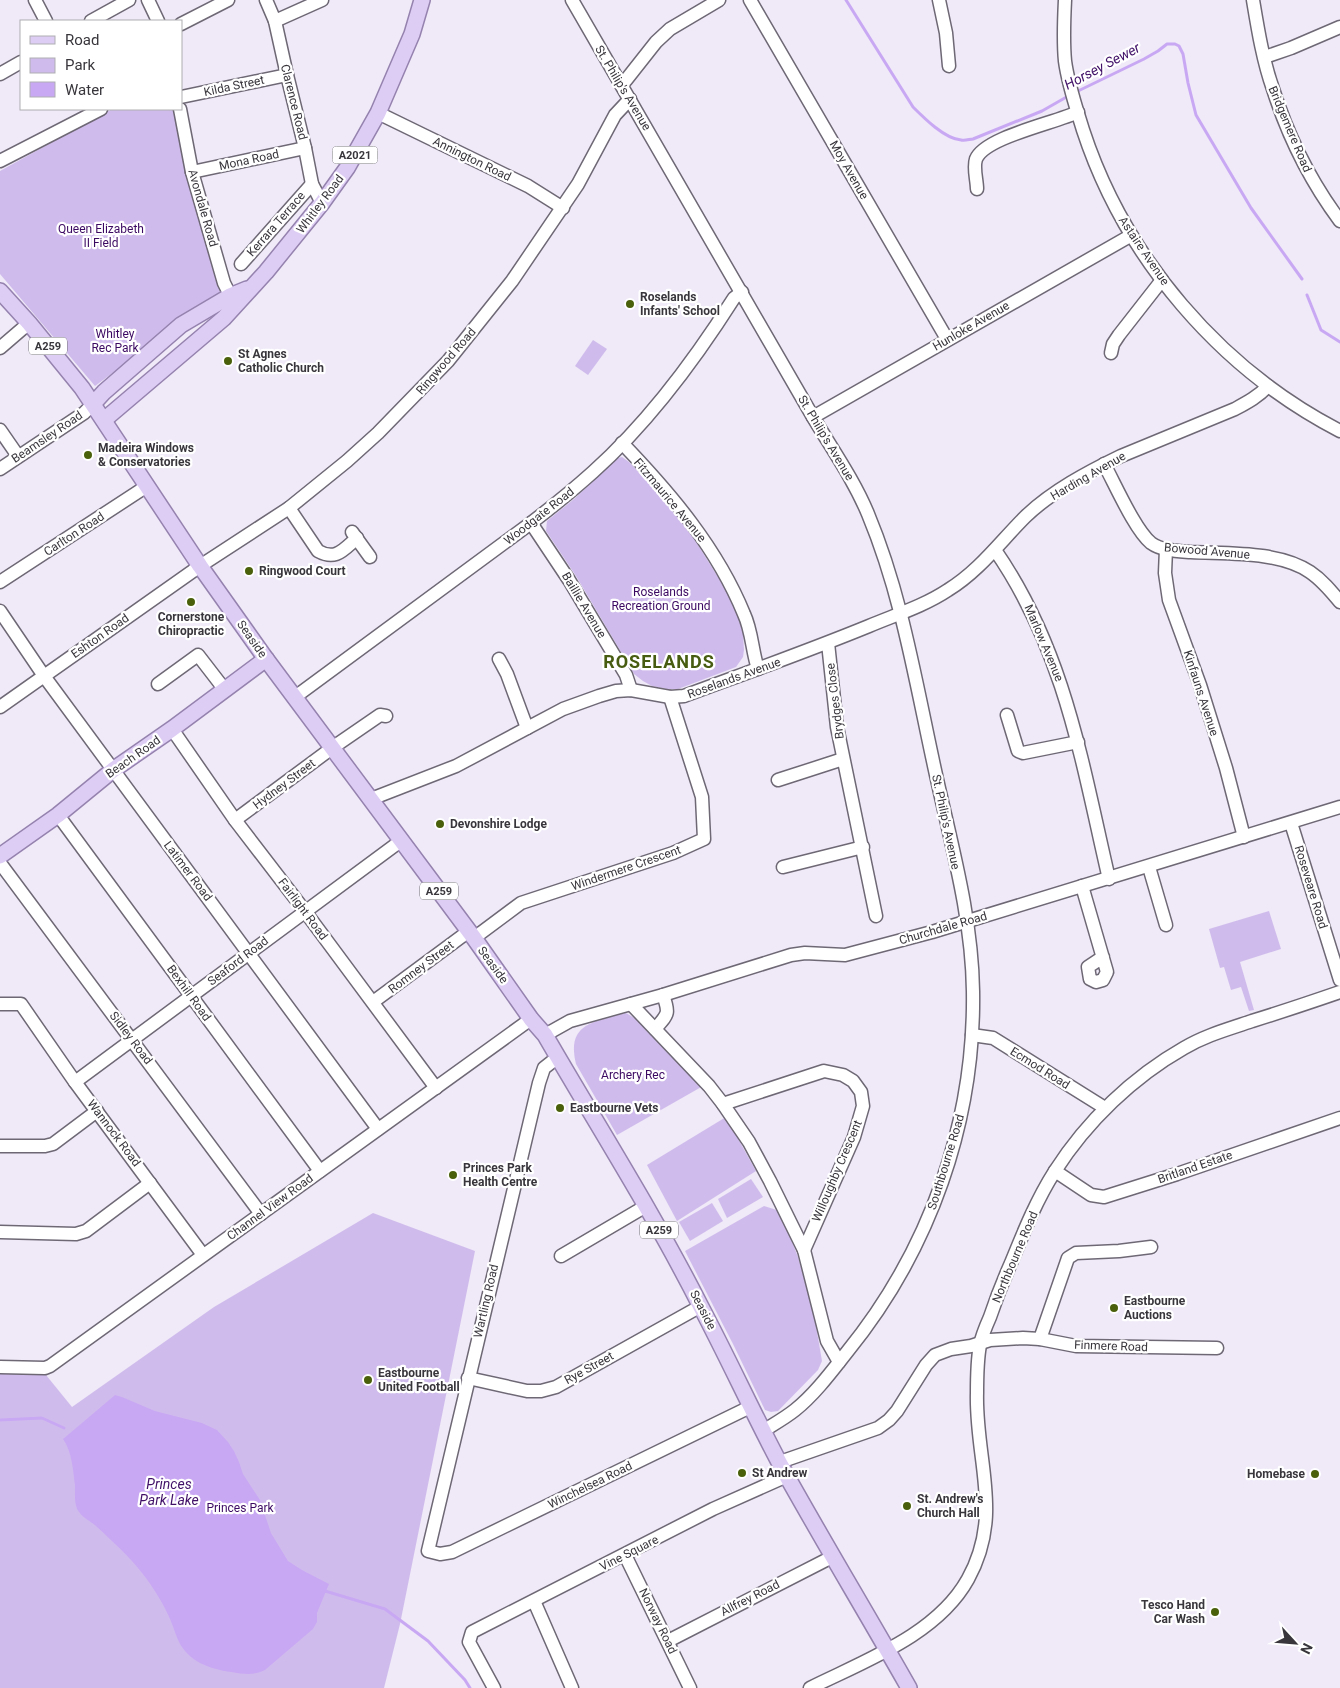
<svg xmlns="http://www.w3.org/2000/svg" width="1340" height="1688" font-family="Roboto,sans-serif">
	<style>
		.green { fill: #d0bcec }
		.water { fill: #c9a8f3 }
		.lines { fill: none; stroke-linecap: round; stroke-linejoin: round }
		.stream { stroke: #c9a8f3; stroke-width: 3 }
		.minor-casing { stroke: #6e6875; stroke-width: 15 }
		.major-casing { stroke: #9582ae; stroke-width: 18 }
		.minor { stroke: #fff; stroke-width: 12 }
		.major { stroke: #ddcdf4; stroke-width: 15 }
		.poi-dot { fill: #4a600b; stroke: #fff; stroke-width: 2 }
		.labels { text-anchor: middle; stroke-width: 4.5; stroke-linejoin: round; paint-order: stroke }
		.shield { fill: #fff; stroke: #747276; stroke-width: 1 }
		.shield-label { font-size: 11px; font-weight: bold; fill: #38353b }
		.street-label { font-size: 12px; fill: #38353b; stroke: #fff }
		.park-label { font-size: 12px; fill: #3c0962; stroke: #fff }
		.poi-label { font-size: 12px; font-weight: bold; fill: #38353b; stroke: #fff; text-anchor: start }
		.water-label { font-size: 14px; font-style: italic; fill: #411168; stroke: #fff }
		.district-label { font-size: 18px; font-weight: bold; letter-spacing: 1px; fill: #475c11; stroke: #fff }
	</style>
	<rect width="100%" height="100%" fill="#efe9f8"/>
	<g class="green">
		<polygon points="112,109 174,109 221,295 153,343 95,386 0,274 0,171"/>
		<polygon points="593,340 607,349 588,375 575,366"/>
		<polygon points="622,457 629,462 663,497 688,529 728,593 738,616 743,634 744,650 743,657 736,667 678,689 667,689 652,686 643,681 634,674 576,576 546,531 547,521 574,499 618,458"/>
		<polygon points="1269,911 1281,949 1240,962 1254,1010 1249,1011 1241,987 1231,990 1224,967 1220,968 1209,929"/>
		<path d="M626 1013 643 1023 703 1086 617 1135 576 1064C566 1023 594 1022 626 1013Z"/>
		<polygon points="726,1117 756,1171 677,1221 647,1165"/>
		<polygon points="751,1179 763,1197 727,1218 718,1199"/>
		<polygon points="712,1203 723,1221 690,1241 679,1222"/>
		<polygon points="764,1206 780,1211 798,1257 814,1314 822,1361 818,1370 778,1411 771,1412 765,1410 733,1344 685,1251"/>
		<polygon points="373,1213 475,1251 400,1624 384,1688 0,1688 0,1373 46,1375 72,1407 214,1307"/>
	</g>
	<path class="water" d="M115 1395 122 1397 155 1411 202 1423 217 1430 228 1442 234 1451 239 1462 243 1474 260 1500 271 1533 288 1561 302 1570 329 1584 317 1613V1622L313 1629 265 1670C254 1676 243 1674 231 1672 210 1669 188 1662 178 1640 175 1633 173 1626 170 1619 163 1603 153 1587 142 1573 129 1556 113 1542 97 1527 92 1522 83 1518 79 1512 74 1506 75 1494 75 1486 73 1470 72 1452 63 1439Z"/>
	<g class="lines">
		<g class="stream">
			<path d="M846 0 913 107C924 118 945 139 961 140 965 141 970 139 973 139L1042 111 1070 95"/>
			<polyline points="1076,92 1144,59 1158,51 1167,44 1175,44 1179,46 1183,54 1188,83 1196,115 1251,208 1302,279"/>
			<polyline points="1307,295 1321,330 1340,342"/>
			<polyline points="0,1420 42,1418 64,1428"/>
			<polyline points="325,1591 385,1609 428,1641 465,1680 470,1688"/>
		</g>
		<defs>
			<g id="minor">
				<polyline points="35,0 46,21"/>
				<polyline points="148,0 158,21"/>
				<polyline points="266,0 275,21 287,75 305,148 312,184 322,203"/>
				<path d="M572 0 813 417C832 449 854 480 868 514 901 593 915 678 933 761 949 837 972 913 973 991 975 1122 930 1250 847 1352 832 1371 815 1394 795 1410 785 1418 774 1424 763 1431"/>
				<polyline points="750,0 947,339"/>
				<polyline points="939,0 946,33 949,66"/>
				<path d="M1065 0C1064 20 1063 40 1065 61 1068 84 1076 107 1083 130 1125 258 1220 369 1340 431"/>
				<path d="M1253 0C1258 30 1263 61 1273 89 1288 136 1311 182 1340 221"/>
				<polyline points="91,21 129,0"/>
				<polyline points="275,21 322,0"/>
				<polyline points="181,24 228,0"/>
				<polyline points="1265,57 1291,48 1340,27"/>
				<polyline points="0,74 21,62"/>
				<polyline points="620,83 626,80 656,42 670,29 719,0"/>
				<polyline points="181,97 287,75"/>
				<polyline points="180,109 192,172 224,283 234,303"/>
				<polyline points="378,113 528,186 563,208"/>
				<polyline points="0,161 101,109"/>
				<polyline points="192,172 305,148"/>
				<path d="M977 189C977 180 973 168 976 159 985 137 1055 123 1078 112"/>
				<polyline points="241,264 312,184"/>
				<polyline points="0,348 29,323"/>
				<polyline points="1111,353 1113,344 1119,335 1162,280"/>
				<polyline points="813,417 1130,236"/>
				<polyline points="0,430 18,456"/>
				<path d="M622 443C671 494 717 548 744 614 752 631 752 651 758 669"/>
				<path d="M1104 464C1115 484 1135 530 1151 543 1162 551 1178 551 1191 552 1228 554 1279 551 1310 572 1322 580 1331 591 1340 602"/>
				<polyline points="0,469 84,413 93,404"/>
				<path d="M289 508 318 551C336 561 343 550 357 538"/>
				<polyline points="531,523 569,580 626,675 631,690"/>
				<polyline points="352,532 370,557"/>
				<polyline points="1166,549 1165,573 1169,600 1200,685 1226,768 1244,837"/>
				<path d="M995 550C1065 651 1082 763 1109 879"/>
				<polyline points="0,582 147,486"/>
				<polyline points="0,611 44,676 378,1129"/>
				<polyline points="828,643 837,727 876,916"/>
				<polyline points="499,659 507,674 527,728"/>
				<polyline points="158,684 198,655 225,690"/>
				<path d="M295 697 531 523C552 507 573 490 593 472 649 422 694 361 734 298L742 292"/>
				<polyline points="0,707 200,566 289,508 347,461 378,433 448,361 512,281 578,184 615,115 630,99"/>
				<polyline points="1007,715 1018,751 1023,753 1078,742"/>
				<polyline points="172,729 235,820 301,906 436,1088"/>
				<polyline points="778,780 843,759"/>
				<path d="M371 799 456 766 563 709 599 696 616 691 631 690 670 697 684 696C746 673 808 651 869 626 895 615 924 606 948 590 979 571 1000 542 1025 517 1052 491 1088 472 1121 456L1235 409C1248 402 1259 396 1268 386"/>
				<polyline points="58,815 320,1171"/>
				<polyline points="235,820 332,748 380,715 386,716"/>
				<polyline points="1291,823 1340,980"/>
				<polyline points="0,863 261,1214"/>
				<polyline points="783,867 863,847"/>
				<polyline points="1149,867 1166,925"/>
				<polyline points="1082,886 1107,972 1103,980 1096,982 1090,979 1088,967 1103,957"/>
				<polyline points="474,938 521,903 673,853 704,839 702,797 670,697"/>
				<polyline points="373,1002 469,931"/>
				<polyline points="0,1004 21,1004 75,1082 203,1255"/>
				<polyline points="631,1004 709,1086 723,1104 749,1142 770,1181 804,1250 827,1341 839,1362"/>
				<path d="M655 1029C668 1014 670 1014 663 995"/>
				<polyline points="545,1035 570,1021 663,995 791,955 805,953 845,955 932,932 1340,807"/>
				<polyline points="972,1035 993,1038 1105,1108"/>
				<polyline points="558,1057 544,1068 539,1083 428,1551 440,1554 452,1552 750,1407"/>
				<polyline points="75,1082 402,840"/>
				<polyline points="723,1104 824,1071 843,1075 853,1081 861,1092 863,1106 854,1137 804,1250"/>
				<polyline points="0,1146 45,1146 53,1144 97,1111"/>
				<polyline points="1055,1171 1091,1195 1104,1197 1177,1174 1340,1118"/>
				<polyline points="0,1232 76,1234 86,1231 150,1183"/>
				<polyline points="561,1256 646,1206"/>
				<polyline points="1040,1339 1068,1258 1076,1253 1119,1251 1151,1247"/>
				<polyline points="0,1367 45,1368 50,1366 531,1019"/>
				<polyline points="468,1378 527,1391 541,1391 556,1387 701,1306"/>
				<polyline points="780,1462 878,1428 889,1420 897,1411 926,1365 935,1355 951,1349 971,1346 990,1340 1023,1338 1040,1339 1076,1346 1217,1348"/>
				<polyline points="625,1555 690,1688"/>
				<polyline points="534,1601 572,1688"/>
				<polyline points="668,1641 832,1557"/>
				<polyline points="494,1688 469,1642 472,1632 713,1509 787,1476"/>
				<path d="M810 1688C864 1661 937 1635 968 1579 1004 1514 975 1460 977 1393 977 1377 977 1361 980 1345 982 1335 986 1326 990 1317 996 1299 1003 1281 1011 1263 1024 1231 1037 1199 1055 1171 1087 1121 1133 1077 1184 1048 1206 1035 1229 1029 1252 1021 1281 1012 1311 1002 1340 992"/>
			</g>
			<g id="major">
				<path d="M0 291 29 323 82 388 200 566 266 659 474 938 531 1019 545 1035C597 1125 654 1214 701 1307 728 1358 752 1411 779 1462 821 1538 866 1612 909 1688"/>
				<polyline points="93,404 104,392 181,325 230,296 247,289"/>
				<polyline points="104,420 224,318 266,272 322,203 347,168 378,113 412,34 422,0"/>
				<polyline points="0,856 58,815 113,770 172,729 266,659"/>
			</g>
		</defs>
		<use href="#minor" class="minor-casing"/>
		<use href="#major" class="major-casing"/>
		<use href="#minor" class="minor"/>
		<use href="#major" class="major"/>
	</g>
	<g class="poi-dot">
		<circle cx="630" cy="304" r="5"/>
		<circle cx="228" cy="361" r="5"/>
		<circle cx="88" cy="455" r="5"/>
		<circle cx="249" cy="571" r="5"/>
		<circle cx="191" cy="602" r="5"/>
		<circle cx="440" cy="824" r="5"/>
		<circle cx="560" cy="1108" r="5"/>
		<circle cx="453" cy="1175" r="5"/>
		<circle cx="1114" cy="1308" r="5"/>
		<circle cx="368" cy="1380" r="5"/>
		<circle cx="742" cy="1473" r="5"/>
		<circle cx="1315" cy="1474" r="5"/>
		<circle cx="907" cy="1506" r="5"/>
		<circle cx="1215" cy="1612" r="5"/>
	</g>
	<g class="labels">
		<g class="shield">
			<rect x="332.5" y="146.5" width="45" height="17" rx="4"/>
			<rect x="29" y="337.5" width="38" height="17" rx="4"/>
			<rect x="420" y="882.5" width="38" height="17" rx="4"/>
			<rect x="640" y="1221.5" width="38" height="17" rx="4"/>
		</g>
		<g class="shield-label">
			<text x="355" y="159">A2021</text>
			<text x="48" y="350">A259</text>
			<text x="439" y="895">A259</text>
			<text x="659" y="1234">A259</text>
		</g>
		<g class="street-label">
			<text transform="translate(234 86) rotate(-12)" y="4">Kilda Street</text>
			<text transform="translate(623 88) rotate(59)" y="4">St. Philip's Avenue</text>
			<text transform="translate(294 102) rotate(76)" y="4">Clarence Road</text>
			<text transform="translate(1290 129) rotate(67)" y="4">Bridgemere Road</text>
			<text transform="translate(472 159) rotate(26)" y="4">Annington Road</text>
			<text transform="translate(249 160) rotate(-12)" y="4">Mona Road</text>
			<text transform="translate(849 170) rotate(60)" y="4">Moy Avenue</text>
			<text transform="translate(320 204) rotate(-53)" y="4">Whitley Road</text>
			<text transform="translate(203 208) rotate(74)" y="4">Avondale Road</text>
			<text transform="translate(276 224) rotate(-49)" y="4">Kerrara Terrace</text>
			<text transform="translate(1144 251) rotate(56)" y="4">Astaire Avenue</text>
			<text transform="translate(971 326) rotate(-30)" y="4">Hunloke Avenue</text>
			<text transform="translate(446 361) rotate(-49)" y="4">Ringwood Road</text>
			<text transform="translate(47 437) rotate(-34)" y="4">Beamsley Road</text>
			<text transform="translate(826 438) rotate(59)" y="4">St. Philip's Avenue</text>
			<text transform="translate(1088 476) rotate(-30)" y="4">Harding Avenue</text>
			<text transform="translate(670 500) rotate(50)" y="4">Fitzmaurice Avenue</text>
			<text transform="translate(539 516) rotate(-38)" y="4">Woodgate Road</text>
			<text transform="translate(74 534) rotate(-33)" y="4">Carlton Road</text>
			<text transform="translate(1207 551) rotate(5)" y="4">Bowood Avenue</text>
			<text transform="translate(584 605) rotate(59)" y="4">Baillie Avenue</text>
			<text transform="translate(100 636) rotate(-35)" y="4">Eshton Road</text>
			<text transform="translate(252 639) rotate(55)" y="4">Seaside</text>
			<text transform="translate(1044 643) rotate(67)" y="4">Marlow Avenue</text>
			<text transform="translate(734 678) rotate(-20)" y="4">Roselands Avenue</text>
			<text transform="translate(1201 693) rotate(72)" y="4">Kinfauns Avenue</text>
			<text transform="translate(835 701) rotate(-97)" y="4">Brydges Close</text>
			<text transform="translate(133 757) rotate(-35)" y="4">Beach Road</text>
			<text transform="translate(284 784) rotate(-37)" y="4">Hydney Street</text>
			<text transform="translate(946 822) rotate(78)" y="4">St. Philip's Avenue</text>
			<text transform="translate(626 868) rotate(-19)" y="4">Windermere Crescent</text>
			<text transform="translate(188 871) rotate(53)" y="4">Latimer Road</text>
			<text transform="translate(1311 887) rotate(73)" y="4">Roseveare Road</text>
			<text transform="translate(303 909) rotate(53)" y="4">Fairlight Road</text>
			<text transform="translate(943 928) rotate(-16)" y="4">Churchdale Road</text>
			<text transform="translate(238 961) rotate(-37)" y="4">Seaford Road</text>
			<text transform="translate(493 965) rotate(54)" y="4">Seaside</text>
			<text transform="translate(421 967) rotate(-37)" y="4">Romney Street</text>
			<text transform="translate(189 993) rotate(54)" y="4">Bexhill Road</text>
			<text transform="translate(131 1038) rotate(53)" y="4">Sidley Road</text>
			<text transform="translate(1040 1068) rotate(32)" y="4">Ecmod Road</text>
			<text transform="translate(114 1133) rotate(53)" y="4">Wannock Road</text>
			<text transform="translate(946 1162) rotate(-73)" y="4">Southbourne Road</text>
			<text transform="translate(1195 1167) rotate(-19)" y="4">Britland Estate</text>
			<text transform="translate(837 1171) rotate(-67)" y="4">Willoughby Crescent</text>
			<text transform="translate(270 1207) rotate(-36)" y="4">Channel View Road</text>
			<text transform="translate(1015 1257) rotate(-67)" y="4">Northbourne Road</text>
			<text transform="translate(486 1301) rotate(-77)" y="4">Wartling Road</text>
			<text transform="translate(703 1310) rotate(63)" y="4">Seaside</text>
			<text transform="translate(1111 1346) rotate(2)" y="4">Finmere Road</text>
			<text transform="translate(589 1368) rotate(-29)" y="4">Rye Street</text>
			<text transform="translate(590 1485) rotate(-26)" y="4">Winchelsea Road</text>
			<text transform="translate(629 1553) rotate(-27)" y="4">Vine Square</text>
			<text transform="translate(750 1598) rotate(-27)" y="4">Allfrey Road</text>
			<text transform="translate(658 1621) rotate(64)" y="4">Norway Road</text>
		</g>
		<g class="park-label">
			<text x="101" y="233">Queen Elizabeth<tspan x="101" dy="14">II Field</tspan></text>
			<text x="115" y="338">Whitley<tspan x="115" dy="14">Rec Park</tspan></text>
			<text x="661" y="596">Roselands<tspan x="661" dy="14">Recreation Ground</tspan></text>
			<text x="633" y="1079">Archery Rec</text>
			<text x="240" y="1512">Princes Park</text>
		</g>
		<g class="poi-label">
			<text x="640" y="301">Roselands<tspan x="640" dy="14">Infants' School</tspan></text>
			<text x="238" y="358">St Agnes<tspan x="238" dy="14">Catholic Church</tspan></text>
			<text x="98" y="452">Madeira Windows<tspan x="98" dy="14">&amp; Conservatories</tspan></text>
			<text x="259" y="575">Ringwood Court</text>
			<text x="191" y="621" text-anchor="middle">Cornerstone<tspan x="191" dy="14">Chiropractic</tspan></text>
			<text x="450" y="828">Devonshire Lodge</text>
			<text x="570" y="1112">Eastbourne Vets</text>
			<text x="463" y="1172">Princes Park<tspan x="463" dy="14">Health Centre</tspan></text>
			<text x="1124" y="1305">Eastbourne<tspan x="1124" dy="14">Auctions</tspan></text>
			<text x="378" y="1377">Eastbourne<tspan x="378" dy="14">United Football</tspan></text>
			<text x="752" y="1477">St Andrew</text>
			<text x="1305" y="1478" text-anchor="end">Homebase</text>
			<text x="917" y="1503">St. Andrew's<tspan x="917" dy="14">Church Hall</tspan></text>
			<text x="1205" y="1609" text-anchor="end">Tesco Hand<tspan x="1205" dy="14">Car Wash</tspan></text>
		</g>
		<g class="water-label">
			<text transform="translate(1102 66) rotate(-28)" y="5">Horsey Sewer</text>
			<text x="169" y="1489">Princes<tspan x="169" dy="16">Park Lake</tspan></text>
		</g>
		<g class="district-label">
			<text x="659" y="668">ROSELANDS</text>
		</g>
	</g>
	<rect x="20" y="20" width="162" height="90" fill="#ffffff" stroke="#afaeb1"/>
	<rect x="30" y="36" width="25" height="8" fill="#ddcdf4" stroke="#afaeb1"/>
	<text x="65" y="45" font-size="15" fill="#38353b">Road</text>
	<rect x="30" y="58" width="25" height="15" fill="#d0bcec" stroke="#afaeb1"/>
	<text x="65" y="70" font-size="15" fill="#38353b">Park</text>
	<rect x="30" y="82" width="25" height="15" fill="#c9a8f3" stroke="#afaeb1"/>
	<text x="65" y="95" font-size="15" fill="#38353b">Water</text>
	<g transform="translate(1295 1643) rotate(116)" stroke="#ffffff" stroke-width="4" paint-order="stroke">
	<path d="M0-4L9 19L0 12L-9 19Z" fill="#38353b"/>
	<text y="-8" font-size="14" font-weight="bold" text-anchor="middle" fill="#38353b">N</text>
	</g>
</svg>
